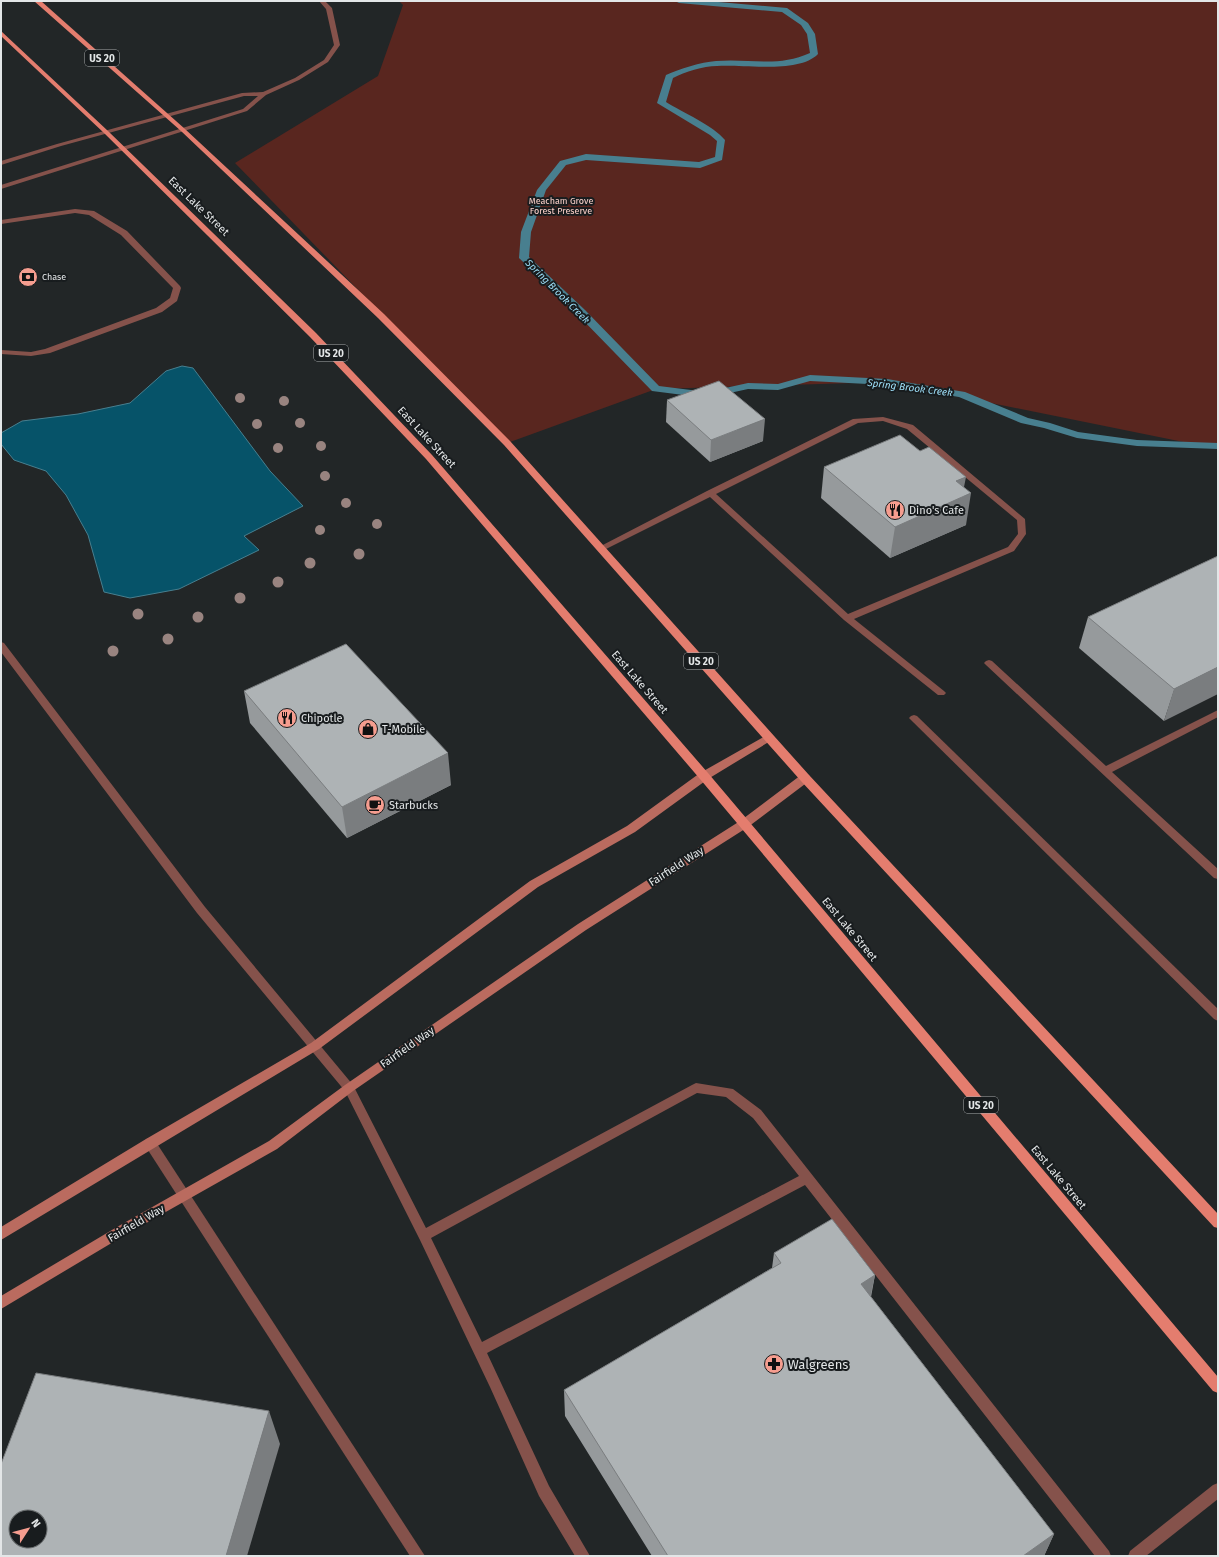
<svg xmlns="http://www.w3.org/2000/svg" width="1219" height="1557" font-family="'Fira Sans',sans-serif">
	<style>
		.green { fill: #59261f }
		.water { fill: #065369; stroke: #487f8f }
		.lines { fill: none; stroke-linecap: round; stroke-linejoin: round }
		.stream { fill: #487f8f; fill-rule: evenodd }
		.lane { fill: #85524b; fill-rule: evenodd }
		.secondary { fill: #ba6b5f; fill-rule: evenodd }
		.primary { fill: #e47d6e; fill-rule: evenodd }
		.tree { fill: #998480 }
		.wall { fill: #969a9c }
		.shaded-wall { fill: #7a7d7f }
		.building { fill: #aeb3b5; stroke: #7a7d7f; fill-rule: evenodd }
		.labels { text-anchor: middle; stroke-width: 4; stroke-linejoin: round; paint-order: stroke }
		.far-park-label { font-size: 9px; fill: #fbd0c9; stroke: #181c1e }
		.far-poi-label { font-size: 9px; fill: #e3e6e7; stroke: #181c1e; text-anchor: start }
		.shield { fill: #181c1e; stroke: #a6a9ab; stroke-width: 1 }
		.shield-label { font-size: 10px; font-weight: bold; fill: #e3e6e7 }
		.far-water-label { font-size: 10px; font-style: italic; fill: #9ddef7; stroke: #181c1e }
		.street-label { font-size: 11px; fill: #e3e6e7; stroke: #181c1e }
		.poi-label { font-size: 11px; fill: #e3e6e7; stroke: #181c1e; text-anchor: start }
		.near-poi-label { font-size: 13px; fill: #e3e6e7; stroke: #181c1e; text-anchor: start }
	</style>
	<rect width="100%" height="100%" fill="#222627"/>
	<polygon class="green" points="399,1 1218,1 1218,449 887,382 656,389 507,443 235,163 378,76 403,5"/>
	<polygon class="water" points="182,366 193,368 270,471 303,506 244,536 259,550 179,589 130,598 104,592 88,535 66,495 46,471 14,460 1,444 1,433 22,421 78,414 130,403 166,371"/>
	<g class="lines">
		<path class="stream" d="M675 1H707L787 8 808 23 815 34 818 54C799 74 743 64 717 66 703 66 685 72 673 78L666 102C682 112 714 126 725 140L722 160 700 168 586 160 566 165 546 190 531 232 529 257 585 310 659 386 707 392 748 383 778 384 810 375 887 379 965 392 1028 418 1050 423 1078 432 1137 440 1218 443V449L1137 446 1077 438 1044 428 1021 423 959 397 887 385 810 381 778 390 748 389 707 398 652 391 577 314 519 258 521 232 537 190 560 161 586 154 699 162 715 157 717 141 710 135 657 103 666 75C679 69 701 62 716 61 750 58 777 68 810 53L807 34 801 25 782 12 679 3Z"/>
		<g class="lane">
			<polygon points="319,1 325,1 332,8 340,45 328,62 299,80 266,95 247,111 1,189 1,185 243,109 258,96 244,96 61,146 1,165 1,161 57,144 242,93 263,92 295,78 324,60 334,45 326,9"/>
			<polygon points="75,209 94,211 127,231 180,286 181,288 177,301 162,312 50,353 31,356 1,354 1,350 31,352 45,349 156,308 170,298 173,288 121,235 89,215 75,213 1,224 1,220"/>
			<path d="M883 417 913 425 1025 519 1026 534 1014 551 854 619 944 691 946 693 944 695H938L844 620 710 497 604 550 601 551 597 548 707 491 853 419ZM883 421 907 429 1017 520 1018 534 1008 547 848 614 716 494 858 423Z"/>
			<path d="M1 642 4 643 205 907 353 1085 426 1228 692 1085 696 1083 733 1089 761 1110 1109 1551 1111 1556H1095L805 1185 487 1353 549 1486 590 1556H575L539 1496 490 1387 420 1240 345 1091 197 913 1 652ZM697 1093 726 1097 753 1118 799 1176 482 1342 431 1238Z"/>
			<polygon points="989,660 992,661 1106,766 1218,710 1218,717 1112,772 1218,869 1218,879 1214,878 986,665 984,663 986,661"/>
			<polygon points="914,715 917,716 1218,1009 1218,1021 1214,1019 911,720 909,718 911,716"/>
			<polygon points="150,1138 154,1139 425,1556 410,1556 146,1147 144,1143 146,1139"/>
			<polygon points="1218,1483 1218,1499 1146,1556 1128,1556 1130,1551 1213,1485"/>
		</g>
		<g class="secondary">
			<polygon points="769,734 774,738 772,740 708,779 635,832 538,887 319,1049 1,1240 1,1227 146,1139 311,1043 530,881 627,826 700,773"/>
			<polygon points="805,774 809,775 810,778 809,781 748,827 586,930 353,1091 277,1149 125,1235 1,1309 1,1296 117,1227 269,1141 345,1085 578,924 740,821 801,775"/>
		</g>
		<g class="primary">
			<polygon points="34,1 41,1 185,129 384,314 510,441 809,775 1218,1214 1218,1228 1214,1227 801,781 504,445 378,318 181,131"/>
			<polygon points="1,31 108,131 316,333 432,455 708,773 1218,1377 1218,1393 1213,1391 700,779 426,459 310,337 104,133 1,36"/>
		</g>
	</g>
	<g class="tree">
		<circle cx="240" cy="398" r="5"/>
		<circle cx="284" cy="401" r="5"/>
		<circle cx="300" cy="423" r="5"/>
		<circle cx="257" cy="424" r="5"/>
		<circle cx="321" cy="446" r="5"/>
		<circle cx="278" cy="448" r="5"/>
		<circle cx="325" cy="476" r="5"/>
		<circle cx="346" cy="503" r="5"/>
		<circle cx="377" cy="524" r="5"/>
		<circle cx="320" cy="530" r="5"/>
		<circle cx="359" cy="554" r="5.5"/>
		<circle cx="310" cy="563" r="5.5"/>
		<circle cx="278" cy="582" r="5.5"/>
		<circle cx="240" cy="598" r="5.5"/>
		<circle cx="138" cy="614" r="5.5"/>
		<circle cx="198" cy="617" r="5.5"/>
		<circle cx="168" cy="639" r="5.5"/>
		<circle cx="113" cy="651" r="5.5"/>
	</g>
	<g class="wall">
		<polygon points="667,400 763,441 710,462 666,422"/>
		<polygon points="920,451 964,488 966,525 890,558 821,498 824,467"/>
		<polygon points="1218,556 1164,721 1079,648 1088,617"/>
		<polygon points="244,691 451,785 347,838 250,723"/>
		<polygon points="774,1253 875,1275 871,1297 1054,1534 1044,1556 652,1556 565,1416 564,1390 772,1268"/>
	</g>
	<g class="shaded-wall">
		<polygon points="765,419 763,441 710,462 711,440"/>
		<polygon points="966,477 962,497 971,493 966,525 890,558 895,527 956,481"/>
		<polygon points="1218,667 1218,694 1164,721 1174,689"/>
		<polygon points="448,753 451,785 347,838 342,807"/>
		<polygon points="875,1275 869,1303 861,1284"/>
		<polygon points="269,1411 280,1444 247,1556 226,1556"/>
		<polygon points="1054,1534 1044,1556 1023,1556"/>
	</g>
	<g class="building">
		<polygon points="719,381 765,419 711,440 667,400"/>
		<polygon points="900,435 920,451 929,447 966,477 956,481 971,493 895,527 824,467"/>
		<polygon points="1218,556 1218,667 1174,689 1088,617"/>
		<polygon points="346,644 448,753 342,807 244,691"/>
		<polygon points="832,1219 875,1275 861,1284 1054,1534 1023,1556 668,1556 564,1390 781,1263 774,1253"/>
		<path d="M36 1373 269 1411 226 1556H1V1464ZM16 1517H40V1541H16Z"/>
	</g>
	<defs>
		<symbol id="bank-disc" viewBox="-11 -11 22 22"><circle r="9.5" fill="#f59d8f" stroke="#181c1e"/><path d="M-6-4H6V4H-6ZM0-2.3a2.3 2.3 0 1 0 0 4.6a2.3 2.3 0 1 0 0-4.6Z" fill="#111"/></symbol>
		<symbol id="restaurant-disc" viewBox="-11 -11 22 22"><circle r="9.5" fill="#f59d8f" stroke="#181c1e"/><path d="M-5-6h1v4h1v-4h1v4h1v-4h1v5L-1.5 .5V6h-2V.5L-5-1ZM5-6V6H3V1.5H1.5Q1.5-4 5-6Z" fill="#111"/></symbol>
		<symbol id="shop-disc" viewBox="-11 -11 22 22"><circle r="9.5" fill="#f59d8f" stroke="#181c1e"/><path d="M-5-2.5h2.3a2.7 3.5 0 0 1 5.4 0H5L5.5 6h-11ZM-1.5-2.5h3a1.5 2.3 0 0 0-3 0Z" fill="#111"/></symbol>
		<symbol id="cafe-disc" viewBox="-11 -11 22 22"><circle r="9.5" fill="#f59d8f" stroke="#181c1e"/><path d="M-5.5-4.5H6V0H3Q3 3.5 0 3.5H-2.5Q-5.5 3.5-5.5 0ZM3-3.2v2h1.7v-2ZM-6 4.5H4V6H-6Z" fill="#111"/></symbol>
		<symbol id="pharmacy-disc" viewBox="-11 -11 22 22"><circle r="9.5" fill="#f59d8f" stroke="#181c1e"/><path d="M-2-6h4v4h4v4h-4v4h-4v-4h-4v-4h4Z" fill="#111"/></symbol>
	</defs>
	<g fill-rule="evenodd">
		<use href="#bank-disc" x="17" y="266" width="22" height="22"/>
		<use href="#restaurant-disc" x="884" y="499" width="22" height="22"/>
		<use href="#restaurant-disc" x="276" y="707" width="22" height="22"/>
		<use href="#shop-disc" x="357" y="718" width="22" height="22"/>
		<use href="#cafe-disc" x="364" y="794" width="22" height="22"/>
		<use href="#pharmacy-disc" x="763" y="1353" width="22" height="22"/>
	</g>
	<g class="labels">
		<g class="far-park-label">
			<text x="561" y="204">Meacham Grove<tspan x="561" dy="10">Forest Preserve</tspan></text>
		</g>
		<g class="far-poi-label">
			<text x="42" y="280">Chase</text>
		</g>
		<g class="shield">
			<rect x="85" y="50" width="34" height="16" rx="3"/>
			<rect x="314" y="345" width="34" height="16" rx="3"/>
			<rect x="684" y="653" width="34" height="16" rx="3"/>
			<rect x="964" y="1097" width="34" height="16" rx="3"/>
		</g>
		<g class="shield-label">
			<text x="102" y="62">US 20</text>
			<text x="331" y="357">US 20</text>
			<text x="701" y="665">US 20</text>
			<text x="981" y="1109">US 20</text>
		</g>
		<g class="far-water-label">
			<text transform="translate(558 291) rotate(45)" y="4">Spring Brook Creek</text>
			<text transform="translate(910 387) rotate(7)" y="4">Spring Brook Creek</text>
		</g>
		<g class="street-label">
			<text transform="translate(199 206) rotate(44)" y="4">East Lake Street</text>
			<text transform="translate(427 437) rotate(47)" y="4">East Lake Street</text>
			<text transform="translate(640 682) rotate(49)" y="4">East Lake Street</text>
			<text transform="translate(676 866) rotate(-33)" y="4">Fairfield Way</text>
			<text transform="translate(850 929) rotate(50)" y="4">East Lake Street</text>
			<text transform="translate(407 1047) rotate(-35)" y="4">Fairfield Way</text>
			<text transform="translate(1059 1177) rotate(50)" y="4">East Lake Street</text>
			<text transform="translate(136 1223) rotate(-30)" y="4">Fairfield Way</text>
		</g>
		<g class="poi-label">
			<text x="909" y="514">Dino's Cafe</text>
			<text x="301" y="722">Chipotle</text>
			<text x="382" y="733">T-Mobile</text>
			<text x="389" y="809">Starbucks</text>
		</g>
		<g class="near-poi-label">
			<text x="788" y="1369">Walgreens</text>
		</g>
	</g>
	<rect width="1219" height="1557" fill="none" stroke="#e3e6e7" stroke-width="4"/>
	<g transform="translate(28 1529) rotate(54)"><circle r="19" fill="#181c1e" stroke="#696d6e"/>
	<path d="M0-3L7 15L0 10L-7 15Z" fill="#f59d8f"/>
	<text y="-6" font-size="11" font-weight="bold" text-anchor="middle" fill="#e3e6e7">N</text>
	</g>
</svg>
